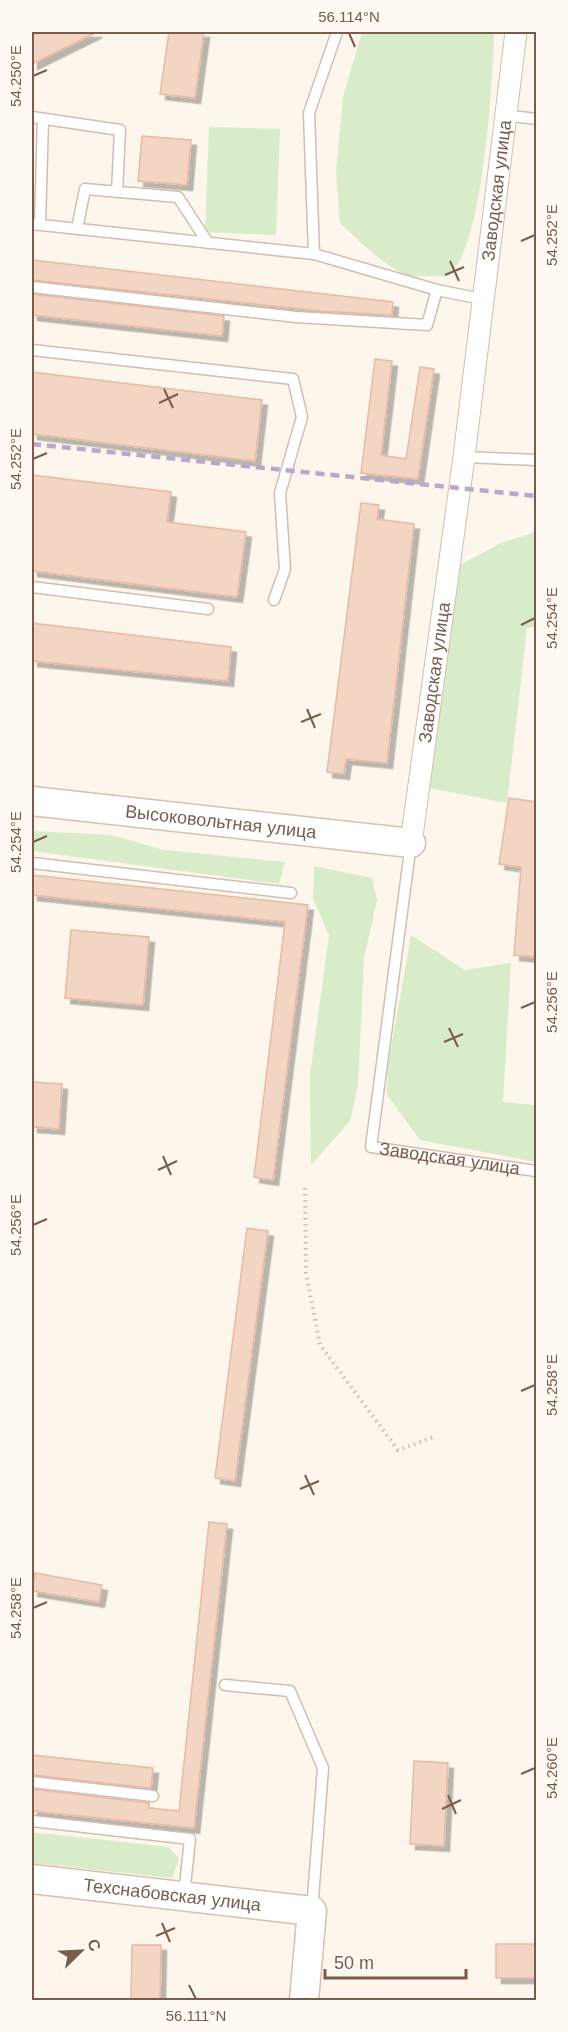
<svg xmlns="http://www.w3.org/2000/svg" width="568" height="2032" font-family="Arial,sans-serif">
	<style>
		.green { fill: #d8ecc9 }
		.building { fill: #f3d5c3; stroke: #e6bba3; stroke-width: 1.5; filter: url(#shadow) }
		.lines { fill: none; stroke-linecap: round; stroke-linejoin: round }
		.lane-casing { stroke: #d1beb0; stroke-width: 13 }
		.street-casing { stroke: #d1beb0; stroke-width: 23 }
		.secondary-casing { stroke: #d6c0b0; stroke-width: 31 }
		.path { stroke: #d9b8a5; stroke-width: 4; stroke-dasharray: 1.5 4.5; stroke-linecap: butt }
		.lane { stroke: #fff; stroke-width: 10 }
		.street { stroke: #fff; stroke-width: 21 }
		.secondary { stroke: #fff; stroke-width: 28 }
		.rail { stroke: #b9a8c9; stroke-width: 4.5; stroke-dasharray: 9 6; stroke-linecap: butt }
		.ticks { fill: none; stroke: #7a5c4d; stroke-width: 2 }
		.labels { text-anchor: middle; stroke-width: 4.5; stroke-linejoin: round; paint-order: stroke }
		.street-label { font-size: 18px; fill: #7a5c4d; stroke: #fffaf3 }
		.neatline { fill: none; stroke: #7a5c4d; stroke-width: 2 }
		.ticks-label { font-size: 15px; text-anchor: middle; fill: #7a5c4d }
	</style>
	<defs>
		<filter id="shadow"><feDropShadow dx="5.5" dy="5.5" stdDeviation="0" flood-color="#0004"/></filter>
	</defs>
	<rect width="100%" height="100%" fill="#fdf6ec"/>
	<g class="green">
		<path d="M362 32H494C493 72 484 259 446 275 443 277 437 276 433 276 426 276 416 277 410 276 388 270 357 239 340 223L336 173 343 97Z"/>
		<polygon points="209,127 280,129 276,235 205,232"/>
		<polygon points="536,532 536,627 527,628 507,803 429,788 458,566 501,543"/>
		<polygon points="32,831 111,835 164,850 285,862 279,884 32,851"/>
		<polygon points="314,866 372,878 377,900 364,959 358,1086 350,1121 311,1165 310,1075 329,935 313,899"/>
		<polygon points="411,935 465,970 511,963 503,1102 536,1105 536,1162 420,1140 387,1095 388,1065"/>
		<polygon points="32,1832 169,1847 179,1859 172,1878 32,1863"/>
	</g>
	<g class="building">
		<polygon points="32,32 97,32 32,64"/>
		<polygon points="169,32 204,32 195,98 160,94"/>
		<polygon points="142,136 191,140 187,185 138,181"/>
		<polygon points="32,260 393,302 392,315 320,311 32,280"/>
		<polygon points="32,294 224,316 222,336 32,315"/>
		<polygon points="375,359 392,361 381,455 406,459 420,367 434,369 418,479 361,473"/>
		<polygon points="32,372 262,400 255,461 32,434"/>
		<polygon points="32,475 171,492 167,522 246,532 237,597 32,571"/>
		<polygon points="361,503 379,505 377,519 414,524 387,763 346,759 344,774 327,772"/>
		<polygon points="32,623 231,647 228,681 32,661"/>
		<polygon points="509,798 537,802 537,939 534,957 514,955 521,867 499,864"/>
		<polygon points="32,875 308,905 273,1180 254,1177 285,922 32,895"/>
		<polygon points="71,930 149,937 143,1005 65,998"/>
		<polygon points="32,1082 62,1084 59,1129 32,1127"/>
		<polygon points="247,1228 268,1231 235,1481 215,1478"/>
		<polygon points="209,1522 227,1524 194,1828 32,1811 32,1789 149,1803 149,1808 179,1811"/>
		<polygon points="35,1573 102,1585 99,1602 32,1591"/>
		<polygon points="32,1755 153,1768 151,1788 32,1775"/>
		<polygon points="414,1761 448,1763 444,1846 410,1844"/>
		<rect x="496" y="1944" width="41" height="34"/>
		<polygon points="132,1945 161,1945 160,2001 131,2001"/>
	</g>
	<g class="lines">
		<defs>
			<g id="lane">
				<polyline points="337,32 309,113 314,254 437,290 482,299"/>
				<polyline points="504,115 536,119"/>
				<polyline points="32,117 120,130 117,192"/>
				<polyline points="32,224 314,254"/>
				<polyline points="40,224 43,120"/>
				<polyline points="77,229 85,189 178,197 208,243"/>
				<polyline points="32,287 296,317 427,325 437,290"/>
				<polyline points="32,350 293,379 302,417 280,493 285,569 274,600"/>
				<polyline points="464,457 536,460"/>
				<polyline points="32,587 208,609"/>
				<path id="s1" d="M411 843 371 1147 536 1171"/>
				<polyline points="32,863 291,893"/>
				<polyline points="225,1685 290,1691 323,1768 312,1911"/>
				<polyline points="32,1782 153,1796"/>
				<polyline points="32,1821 190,1839 184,1895"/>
			</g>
			<g id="street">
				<path id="s2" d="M411 843 464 457 516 32"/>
			</g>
			<g id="secondary">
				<path id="s3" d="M32 801 411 843"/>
				<path id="s4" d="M32 1879 312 1911 304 2000"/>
			</g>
		</defs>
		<use href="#lane" class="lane-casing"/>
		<use href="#street" class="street-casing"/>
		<use href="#secondary" class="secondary-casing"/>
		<polyline class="path" points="305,1188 306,1273 320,1345 398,1450 434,1437"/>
		<use href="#lane" class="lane"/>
		<use href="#street" class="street"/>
		<use href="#secondary" class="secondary"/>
		<polyline class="rail" points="32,444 536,496"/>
	</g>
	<path class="ticks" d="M349 33 355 47M33 76 47 70M521 241 535 235M450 261 459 281M445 275 464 267M164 389 173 408M159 403 178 394M33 459 47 453M521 625 535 618M307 709 315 728M301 722 321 714M33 842 47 836M521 1008 535 1002M449 1028 458 1047M444 1042 463 1034M163 1156 171 1175M158 1170 177 1161M33 1225 47 1219M521 1391 535 1385M305 1475 314 1495M300 1489 319 1481M33 1608 47 1602M521 1774 535 1768M448 1795 456 1814M442 1809 461 1800M162 1923 170 1942M156 1936 175 1928M189 1985 196 1999"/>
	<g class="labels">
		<g class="street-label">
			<text dy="6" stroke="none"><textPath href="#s2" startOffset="658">Заводская улица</textPath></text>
			<text dy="6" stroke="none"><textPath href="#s2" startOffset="172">Заводская улица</textPath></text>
			<text dy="6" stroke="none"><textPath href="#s3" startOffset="190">Высоковольтная улица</textPath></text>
			<text dy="6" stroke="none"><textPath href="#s1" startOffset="386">Заводская улица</textPath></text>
			<text dy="6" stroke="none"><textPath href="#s4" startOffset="141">Техснабовская улица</textPath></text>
		</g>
	</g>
	<rect width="568" height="2032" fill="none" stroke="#fffaf3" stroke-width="66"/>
	<g transform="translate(81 1951) rotate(66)" stroke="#fffaf3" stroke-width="4.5" paint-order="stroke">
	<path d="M0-4.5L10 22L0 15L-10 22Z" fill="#7a5c4d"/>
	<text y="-9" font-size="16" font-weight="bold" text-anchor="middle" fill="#7a5c4d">С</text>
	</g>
	<path d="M325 1969v9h141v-9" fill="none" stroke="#7a5c4d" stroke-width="3"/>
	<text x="334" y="1969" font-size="18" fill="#7a5c4d" stroke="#fffaf3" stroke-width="4.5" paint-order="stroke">50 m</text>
	<rect x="33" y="33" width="502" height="1966" class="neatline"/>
	<g class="ticks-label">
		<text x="349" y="22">56.114°N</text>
		<text transform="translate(16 76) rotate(-90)" y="5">54.250°E</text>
		<text transform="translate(552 235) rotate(-90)" y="5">54.252°E</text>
		<text transform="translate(16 459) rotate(-90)" y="5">54.252°E</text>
		<text transform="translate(552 618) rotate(-90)" y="5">54.254°E</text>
		<text transform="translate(16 842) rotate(-90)" y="5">54.254°E</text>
		<text transform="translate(552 1002) rotate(-90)" y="5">54.256°E</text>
		<text transform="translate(16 1225) rotate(-90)" y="5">54.256°E</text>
		<text transform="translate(552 1385) rotate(-90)" y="5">54.258°E</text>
		<text transform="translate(16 1608) rotate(-90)" y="5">54.258°E</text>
		<text transform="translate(552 1768) rotate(-90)" y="5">54.260°E</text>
		<text x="196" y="2021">56.111°N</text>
	</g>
</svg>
